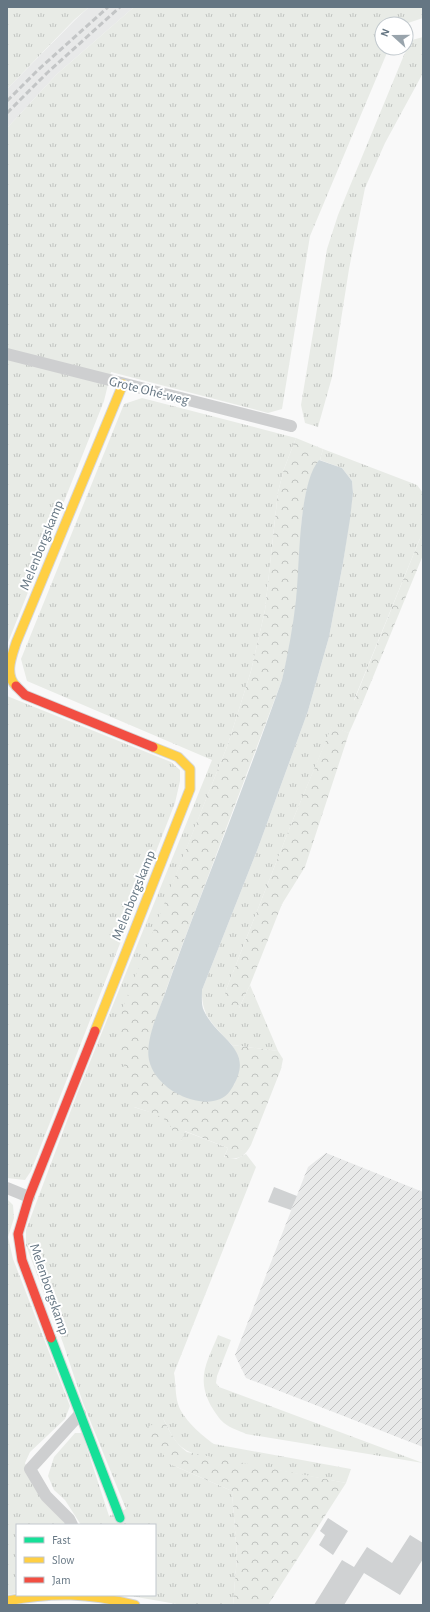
<svg xmlns="http://www.w3.org/2000/svg" width="430" height="1612" font-family="'Alegreya Sans',sans-serif">
	<style>
		.built { fill: #e8e9e9 }
		.industrial { fill: url(#industrial-furrows) }
		.grass { fill: url(#grass-tufts) }
		.forest { fill: url(#forest-crowns) }
		.water { fill: #ced6d9 }
		.building { fill: #d0d2d3 }
		.lines { fill: none; stroke-linecap: round; stroke-linejoin: round }
		.fast-casing { stroke: #d5d6d7; stroke-width: 11 }
		.slow-casing { stroke: #d5d6d7; stroke-width: 11 }
		.jam-casing { stroke: #d5d6d7; stroke-width: 11 }
		.street { stroke: #cecfd0; stroke-width: 12 }
		.fast { stroke: #16e098; stroke-width: 9 }
		.slow { stroke: #ffcf43; stroke-width: 9 }
		.jam { stroke: #f24e42; stroke-width: 9 }
		.rail { stroke: #c3c5c6; stroke-width: 3; stroke-dasharray: 6 3; stroke-linecap: butt }
		.labels { text-anchor: middle; stroke-width: 4; stroke-linejoin: round; paint-order: stroke }
		.street-label { font-size: 14px; fill: #657683; stroke: #fff }
	</style>
	<defs>
		<pattern id="industrial-furrows" width="10" height="10" patternUnits="userSpaceOnUse"><rect width="10" height="10" fill="#e8e9e9"/><path d="M-1 1l2-2M0 10L10 0M9 11l2-2" fill="none" stroke="#c0c1c2"/></pattern>
		<pattern id="grass-tufts" width="24" height="20" patternUnits="userSpaceOnUse"><rect width="24" height="20" fill="#e8ebe6"/><path d="M3 7l-1-3M5 7V3M7 7l1-3M15 17l-1-3M17 17v-4M19 17l1-3" fill="none" stroke="#c0c3c0"/></pattern>
		<pattern id="forest-crowns" width="20" height="18" patternUnits="userSpaceOnUse"><rect width="20" height="18" fill="#e8ebe6"/><path d="M2 6a3 3 0 1 1 6 0M12 15a3 3 0 1 1 6 0" fill="none" stroke="#c0c3c0"/></pattern>
	</defs>
	<rect width="100%" height="100%" fill="#f9f9f9"/>
	<polygon class="built" points="89,7 134,7 57,74 7,128 7,89 75,20"/>
	<polygon class="industrial" points="326,1153 423,1192 423,1447 246,1378 235,1355 308,1167"/>
	<g class="grass">
		<polygon points="7,7 89,7 74,20 7,89"/>
		<polygon points="134,7 423,7 423,18 405,24 382,24 382,48 389,48 310,236 282,409 268,413 111,372 104,401 7,645 7,128 57,74"/>
		<polygon points="423,37 423,73 385,143 365,188 349,269 332,377 318,427 305,423 301,405 327,249 338,215 404,55 412,40"/>
		<path d="M142 398 296 438 284 469 278 492 265 610 251 671 228 744 172 885 134 1107C145 1111 164 1114 171 1125 174 1130 177 1135 181 1141L184 1131 228 1148 224 1157 236 1159 246 1154 256 1167 174 1373C176 1383 175 1394 178 1404 182 1418 202 1436 214 1444L351 1469 346 1483 201 1456C177 1449 174 1440 163 1418L170 1464 232 1491 237 1556 233 1605H182L125 1595H155V1525H81L65 1500 54 1490 48 1476 54 1457 75 1433H82L109 1516 126 1509 83 1403 63 1343 26 1245V1230L77 1094 212 760 27 681 21 659 124 404Z"/>
		<path d="M323 449 417 485 423 493V531L354 700 362 704 349 733 332 727 292 822 226 990 239 1008 250 985 278 1051 232 1045C215 1026 201 1017 202 990L258 848 308 711 329 637 343 563 353 493 352 481 342 468 320 460Z"/>
		<polygon points="7,696 171,762 180,770 180,781 175,803 31,1171 25,1180 7,1178"/>
		<polygon points="7,1199 13,1205 14,1218 8,1237 13,1259 70,1406 65,1419 30,1452 25,1463 28,1476 66,1525 17,1525 17,1593 7,1595"/>
		<path d="M218 1335 231 1340 217 1376 216 1383 219 1387 423 1463 246 1434C240 1431 230 1428 224 1423 219 1419 215 1412 211 1406 196 1378 207 1362 218 1335Z"/>
	</g>
	<g class="forest">
		<path d="M296 438 323 449 320 460H319L307 488 302 518 297 598 291 642 282 680 177 959 153 1027 149 1048 234 1085C240 1069 240 1059 232 1045L278 1051 283 1059 281 1069 251 1145C243 1159 239 1159 224 1158L228 1148 185 1131 181 1141 174 1138C173 1117 152 1113 134 1107L120 1050 118 1028 123 1007 228 744 251 671 265 610 278 492 284 469Z"/>
		<polygon points="423,531 423,555 362,704 354,701"/>
		<polygon points="332,726 349,733 305,867 282,904 250,985 239,1008 225,1003 224,999 226,990 292,822"/>
		<path d="M163 1418C169 1431 175 1443 187 1452L346 1483 268 1605H233L237 1556 232 1491 170 1464 145 1429Z"/>
	</g>
	<path class="water" d="M319 460 342 468 352 481 353 493 350 519 343 563 329 637 308 711 258 848 202 990C202 997 201 1005 204 1011 219 1042 258 1049 230 1091 223 1101 210 1103 199 1101 178 1098 154 1082 149 1060 145 1040 159 1010 166 991 178 956 191 922 204 888 231 819 257 750 282 680 288 653 293 627 296 600 300 565 298 485 319 460Z"/>
	<g class="building">
		<polygon points="274,1187 297,1196 291,1210 268,1202"/>
		<polygon points="328,1518 348,1531 333,1555 319,1545 325,1535 320,1531"/>
		<polygon points="410,1535 423,1543 423,1559 400,1595 364,1573 344,1605 314,1605 342,1560 354,1567 367,1547 392,1563"/>
	</g>
	<g class="lines">
		<defs>
			<polyline id="fast" points="51,1338 120,1518"/>
			<g id="slow">
				<path d="M16 686C4 674 12 656 16 643L123 384"/>
				<polyline points="95,1031 190,789 190,769 178,757 153,747"/>
				<path d="M7 1601C55 1592 87 1593 135 1605"/>
			</g>
			<g id="jam">
				<polyline points="16,686 25,695 153,747"/>
				<polyline points="51,1338 22,1260 18,1234 29,1197 95,1031"/>
			</g>
		</defs>
		<use href="#fast" class="fast-casing"/>
		<use href="#slow" class="slow-casing"/>
		<use href="#jam" class="jam-casing"/>
		<g class="street">
			<polyline points="7,354 291,426"/>
			<polyline points="7,1188 29,1197"/>
			<polyline points="72,1525 69,1519 46,1496 30,1469 80,1414"/>
		</g>
		<use href="#fast" class="fast"/>
		<use href="#slow" class="slow"/>
		<use href="#jam" class="jam"/>
		<g class="rail">
			<polyline points="7,101 38,70 108,7"/>
			<polyline points="7,113 47,73 120,7"/>
		</g>
	</g>
	<g class="labels">
		<g class="street-label">
			<text transform="translate(149 390) rotate(14)" y="5">Grote Ohé-weg</text>
			<text transform="translate(41 545) rotate(-68)" y="5">Melenborgskamp</text>
			<text transform="translate(133 895) rotate(-68)" y="5">Melenborgskamp</text>
			<text transform="translate(50 1289) rotate(71)" y="5">Melenborgskamp</text>
		</g>
	</g>
	<rect width="430" height="1612" fill="none" stroke="#657683" stroke-width="16"/>
	<rect x="16" y="1524" width="140" height="72" fill="#ffffff" stroke="#c1c8cd"/>
	<rect x="24" y="1537" width="20" height="6" fill="#16e098" stroke="#c1c8cd"/>
	<text x="52" y="1544" font-size="12" fill="#657683">Fast</text>
	<rect x="24" y="1557" width="20" height="6" fill="#ffcf43" stroke="#c1c8cd"/>
	<text x="52" y="1564" font-size="12" fill="#657683">Slow</text>
	<rect x="24" y="1577" width="20" height="6" fill="#f24e42" stroke="#c1c8cd"/>
	<text x="52" y="1584" font-size="12" fill="#657683">Jam</text>
	<g transform="translate(394 36) rotate(291)"><circle r="19" fill="#ffffff" stroke="#c1c8cd"/>
	<path d="M0-3L7 15L0 10L-7 15Z" fill="#99a4ac"/>
	<text y="-6" font-size="11" font-weight="bold" text-anchor="middle" fill="#657683">N</text>
	</g>
</svg>
